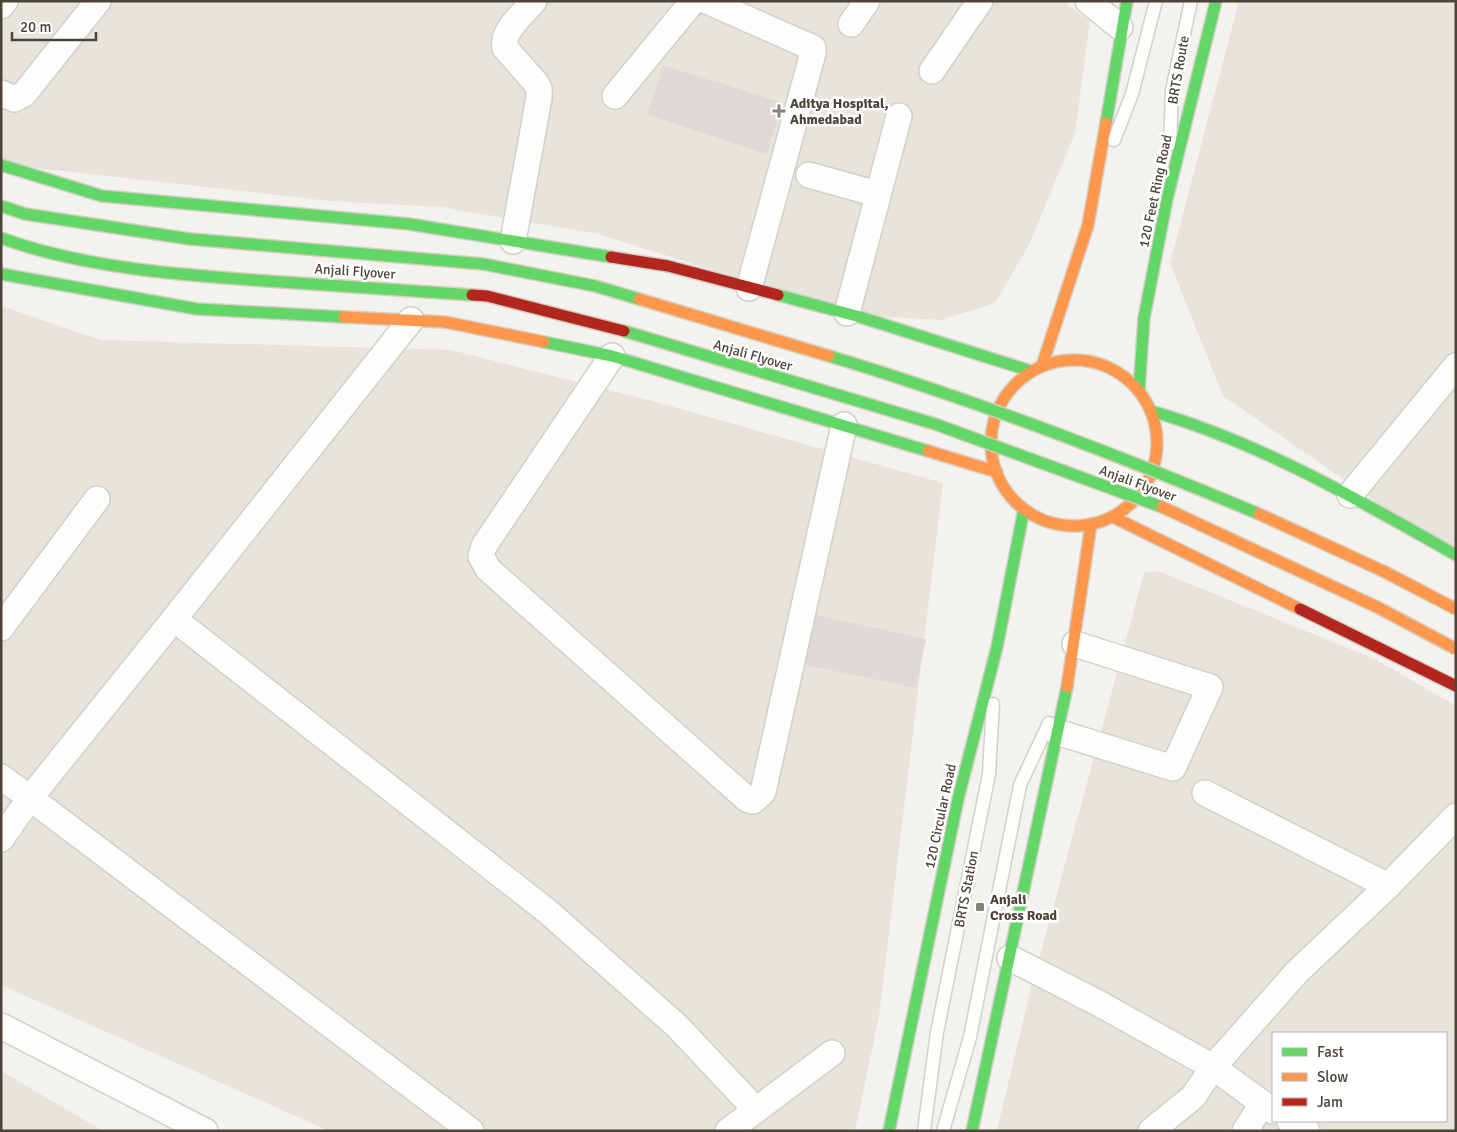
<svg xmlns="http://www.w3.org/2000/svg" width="1457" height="1132" font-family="Signika,sans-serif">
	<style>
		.residential { fill: #e7e4dc; fill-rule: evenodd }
		.building { fill: #dedbd6 }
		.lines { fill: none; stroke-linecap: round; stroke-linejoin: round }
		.lane-casing { stroke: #d2d0cb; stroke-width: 15 }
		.street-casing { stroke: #d2d0cb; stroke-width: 28 }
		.fast-casing { stroke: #d3cfc5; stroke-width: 14 }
		.slow-casing { stroke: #d3cfc5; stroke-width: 14 }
		.jam-casing { stroke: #d3cfc5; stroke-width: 14 }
		.lane { stroke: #fdfdfc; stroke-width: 12 }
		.street { stroke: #fdfdfc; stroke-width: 25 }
		.fast { stroke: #63d668; stroke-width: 11 }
		.slow { stroke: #ff974d; stroke-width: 11 }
		.jam { stroke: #b3261e; stroke-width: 11 }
		.fast-bridge-casing { stroke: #d6cebb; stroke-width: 14; stroke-linecap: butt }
		.slow-bridge-casing { stroke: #d6cebb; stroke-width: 14; stroke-linecap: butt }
		.jam-bridge-casing { stroke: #d6cebb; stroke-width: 14; stroke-linecap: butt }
		.fast-bridge { stroke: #63d668; stroke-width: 11 }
		.slow-bridge { stroke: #ff974d; stroke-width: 11 }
		.jam-bridge { stroke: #b3261e; stroke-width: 11 }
		.poi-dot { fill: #868178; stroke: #fff; stroke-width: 2 }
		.labels { text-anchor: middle; stroke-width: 5; stroke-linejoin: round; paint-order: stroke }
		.street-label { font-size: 14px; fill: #4b4439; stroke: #fff }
		.poi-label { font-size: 14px; font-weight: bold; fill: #4b4439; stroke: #fff; text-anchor: start }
	</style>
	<rect width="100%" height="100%" fill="#f4f2ee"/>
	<g class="residential">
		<polygon points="1,1 1063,1 1090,21 1075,133 1030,243 995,303 941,320 856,315 598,234 441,207 329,201 1,164"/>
		<polygon points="1239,1 1456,1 1456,557 1223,396 1170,263"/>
		<polygon points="1,306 101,340 451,350 656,402 943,483 879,1016 855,1131 329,1131 1,985"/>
		<path d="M1158 571 1375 659 1456 706V1131H997L1028 1000 1144 573ZM1273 1033H1446V1121H1273Z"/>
		<polygon points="1,1071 103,1131 1,1131"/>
	</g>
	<g class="building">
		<polygon points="663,65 783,103 767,154 647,115"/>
		<polygon points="811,614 926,639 916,688 801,664"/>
	</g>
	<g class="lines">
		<defs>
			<g id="lane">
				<polyline points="1114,140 1132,94 1156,1"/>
				<polyline points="1170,144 1172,90 1191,1"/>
				<polyline points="924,1131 937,1032 989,774 993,704"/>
				<polyline points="943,1131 970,1037 1020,785 1049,723"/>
			</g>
			<g id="street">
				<polyline points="707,1 813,48 813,53 749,288"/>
				<polyline points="1088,1 1120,27"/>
				<polyline points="1,6 5,1"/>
				<polyline points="851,24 867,1"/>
				<polyline points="932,71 980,1"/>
				<polyline points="1,93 14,99 24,94 98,1"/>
				<polyline points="615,96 693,1"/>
				<polyline points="809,175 877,194"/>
				<path d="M513 241 539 98V88L535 82 505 48C501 31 524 13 534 1"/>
				<polyline points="847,313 899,116"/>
				<polyline points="411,320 174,619 547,911 677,1026 756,1110"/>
				<polyline points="612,356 484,546 481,556 488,569 748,800 753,801 763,792 844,425"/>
				<polyline points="1350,495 1456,366"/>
				<polyline points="1,628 97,499"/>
				<polyline points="1057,732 1173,768 1210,687 1075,644"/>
				<polyline points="1,777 30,798 174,619"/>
				<polyline points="1205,793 1388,886"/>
				<polyline points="1,839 30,798 471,1131"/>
				<polyline points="1010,958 1098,1003 1213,1067 1273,1111"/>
				<polyline points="1,1026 205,1131"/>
				<polyline points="1290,1121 1307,1131"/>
				<polyline points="728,1131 832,1053"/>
				<polyline points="1151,1131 1193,1097 1213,1067 1297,972 1388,886 1456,816"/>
				<polyline points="1245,1131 1262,1104"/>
			</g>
			<g id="fast">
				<polyline points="1106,123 1127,1"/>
				<polyline points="1,165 102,196 409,224 611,257"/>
				<polyline points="1,274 197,309 344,317"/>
				<polyline points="778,295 860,317 1031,371"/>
				<polyline points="544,342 612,356 928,451"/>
				<polyline points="1139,391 1144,318 1167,199 1216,1"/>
				<path d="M1151 411C1259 442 1359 500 1456 555"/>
				<polyline points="889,1131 958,799 997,647 1024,509"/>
				<polyline points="972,1131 1067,687"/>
			</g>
			<g id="slow">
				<polyline points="344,317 445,322 544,342"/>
				<circle cx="1074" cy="443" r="83"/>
				<polyline points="1042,366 1088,225 1106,123"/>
				<polyline points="928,451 997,472"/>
				<polyline points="1113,517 1300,609"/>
				<polyline points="1067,687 1091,524"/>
			</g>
			<g id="jam">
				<polyline points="611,257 668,266 778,295"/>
				<polyline points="1300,609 1456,686"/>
			</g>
		</defs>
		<use href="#lane" class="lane-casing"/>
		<use href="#street" class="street-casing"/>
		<use href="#fast" class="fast-casing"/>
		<use href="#slow" class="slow-casing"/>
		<use href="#jam" class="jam-casing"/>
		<use href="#lane" class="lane"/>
		<use href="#street" class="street"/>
		<use href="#fast" class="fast"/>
		<use href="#slow" class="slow"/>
		<use href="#jam" class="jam"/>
		<defs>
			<g id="fast-bridge">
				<polyline points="1,206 25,214 190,239 483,264 595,286 639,299"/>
				<path d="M1 238C83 268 181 275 267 281 335 286 404 290 472 295"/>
				<polyline points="624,331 935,424 1162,507"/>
				<path d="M829 356C976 400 1118 455 1259 514"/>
			</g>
			<g id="slow-bridge">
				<polyline points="639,299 829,356"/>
				<polyline points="1162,507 1379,608 1456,649"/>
				<polyline points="1259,514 1385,572 1456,609"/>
			</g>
			<polyline id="jam-bridge" points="472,295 487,296 624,331"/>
		</defs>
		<use href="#fast-bridge" class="fast-bridge-casing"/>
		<use href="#slow-bridge" class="slow-bridge-casing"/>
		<use href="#jam-bridge" class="jam-bridge-casing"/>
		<use href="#fast-bridge" class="fast-bridge"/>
		<use href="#slow-bridge" class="slow-bridge"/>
		<use href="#jam-bridge" class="jam-bridge"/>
	</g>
	<g class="poi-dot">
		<path d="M776.5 103.5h5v5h5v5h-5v5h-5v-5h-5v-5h5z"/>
		<rect x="975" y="902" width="10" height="10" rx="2.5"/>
	</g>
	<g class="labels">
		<g class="street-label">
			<text transform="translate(1178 70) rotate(-80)" y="5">BRTS Route</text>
			<text transform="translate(1155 191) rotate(-78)" y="5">120 Feet Ring Road</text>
			<text transform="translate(355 271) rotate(4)" y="5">Anjali Flyover</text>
			<text transform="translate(753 355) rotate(16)" y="5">Anjali Flyover</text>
			<text transform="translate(1138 483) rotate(20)" y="5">Anjali Flyover</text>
			<text transform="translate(940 816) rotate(-78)" y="5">120 Circular Road</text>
			<text transform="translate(966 889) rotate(-79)" y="5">BRTS Station</text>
		</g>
		<g class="poi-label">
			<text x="790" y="108">Aditya Hospital,<tspan x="790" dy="16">Ahmedabad</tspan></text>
			<text x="990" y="904">Anjali<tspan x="990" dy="16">Cross Road</tspan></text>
		</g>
	</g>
	<rect width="1457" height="1132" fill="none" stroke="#4b4439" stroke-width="5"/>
	<rect x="1272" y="1032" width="175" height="90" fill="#ffffff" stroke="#b7b4b0"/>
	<rect x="1282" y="1048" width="25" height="8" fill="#63d668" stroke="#b7b4b0"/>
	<text x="1317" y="1057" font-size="15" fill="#4b4439">Fast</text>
	<rect x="1282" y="1073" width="25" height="8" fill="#ff974d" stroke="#b7b4b0"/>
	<text x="1317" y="1082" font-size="15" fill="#4b4439">Slow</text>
	<rect x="1282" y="1098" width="25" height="8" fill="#b3261e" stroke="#b7b4b0"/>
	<text x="1317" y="1107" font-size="15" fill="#4b4439">Jam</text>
	<path d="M12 32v8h84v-8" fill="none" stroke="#4b4439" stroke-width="2.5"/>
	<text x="20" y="32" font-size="15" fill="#4b4439" stroke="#ffffff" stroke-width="4" paint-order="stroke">20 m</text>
</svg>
